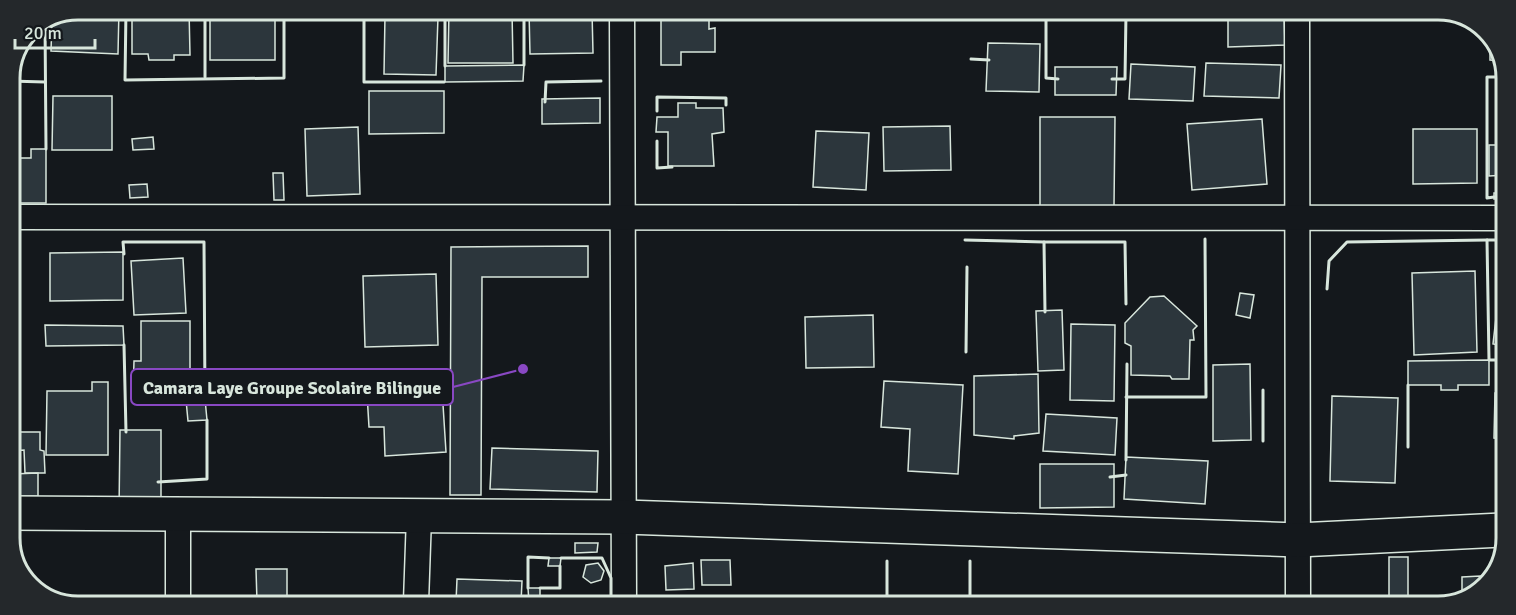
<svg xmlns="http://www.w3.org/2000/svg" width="1516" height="615" font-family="Signika,sans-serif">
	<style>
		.building { fill: #2c363c; stroke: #d8e6dc; stroke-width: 1.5 }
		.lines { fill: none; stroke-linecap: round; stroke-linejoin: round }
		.street-casing { stroke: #d8e6dc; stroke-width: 27 }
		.secondary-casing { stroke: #d8e6dc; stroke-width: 36 }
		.street { stroke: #14181c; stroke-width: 24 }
		.secondary { stroke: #14181c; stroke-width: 33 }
		.wall { stroke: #d8e6dc; stroke-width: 3 }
		.rim { fill: none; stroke: #d8e6dc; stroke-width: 3 }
		.leader { fill: none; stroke: #8948c3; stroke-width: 2 }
		.callout-dot { fill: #8948c3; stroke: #14181c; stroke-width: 2 }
		.callout { fill: #14181c; stroke: #8948c3; stroke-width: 2 }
		.callout-label { font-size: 18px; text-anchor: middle; font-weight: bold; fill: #d8e6dc }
	</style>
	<rect width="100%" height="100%" fill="#14181c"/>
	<g class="building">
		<polygon points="77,9 119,9 118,54 51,51 52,19"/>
		<polygon points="132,9 189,9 190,55 174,55 174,60 149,60 148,54 132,54"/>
		<polygon points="210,9 275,10 275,60 210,60"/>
		<polygon points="449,10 512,11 513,63 448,63"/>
		<polygon points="529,11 592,11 593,53 530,54"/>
		<polygon points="661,11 709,11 709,29 715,28 715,52 681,52 681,65 661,65"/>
		<polygon points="1228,13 1284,13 1285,45 1228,47"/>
		<polygon points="385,15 438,17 436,75 384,74"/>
		<polygon points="1490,34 1493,36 1502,61 1490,60"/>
		<polygon points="988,43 1040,44 1039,92 986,91"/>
		<polygon points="1206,63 1281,65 1279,98 1204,96"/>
		<polygon points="1131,64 1195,67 1193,101 1129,99"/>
		<polygon points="524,65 523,81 445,82 445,66"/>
		<polygon points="1055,67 1117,67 1116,95 1055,95"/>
		<polygon points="369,91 444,91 444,133 369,134"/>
		<polygon points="53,96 112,96 112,150 52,150"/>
		<polygon points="600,98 600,123 542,124 542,99"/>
		<polygon points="678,103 696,103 696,108 723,108 724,132 712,134 714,166 668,166 668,132 656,132 657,117 678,117"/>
		<polygon points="1501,103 1507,103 1506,175 1489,176 1489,145 1497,145 1497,116 1501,116"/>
		<polygon points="1040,117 1115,117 1114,206 1040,206"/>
		<polygon points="1262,119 1267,184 1192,190 1187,124"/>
		<polygon points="950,126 951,170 884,171 883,127"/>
		<polygon points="358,127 360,194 307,196 305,129"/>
		<polygon points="1413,129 1477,129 1477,183 1413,184"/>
		<polygon points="816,131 869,133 866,190 813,187"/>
		<polygon points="153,137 154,149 133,150 132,139"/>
		<polygon points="9,142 12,142 12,158 31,158 31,149 46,149 46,203 9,203"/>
		<polygon points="273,173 283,173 284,200 274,200"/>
		<polygon points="147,184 148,197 130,198 129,185"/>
		<rect x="1494" y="193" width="12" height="6"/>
		<polygon points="588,246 588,277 482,277 481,495 450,495 451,247"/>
		<polygon points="123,252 123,300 50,301 50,253"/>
		<polygon points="183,258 186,313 134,315 131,261"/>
		<polygon points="1475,271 1477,352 1414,355 1412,273"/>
		<polygon points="436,274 438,345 365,347 363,276"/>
		<polygon points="1500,283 1505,283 1504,346 1493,344"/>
		<polygon points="1240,293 1254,295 1250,318 1236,315"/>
		<polygon points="1164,296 1197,326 1193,330 1194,340 1190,340 1189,379 1172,379 1170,376 1131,375 1131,346 1125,343 1125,323 1150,297"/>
		<polygon points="1062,310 1064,370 1038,371 1036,311"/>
		<polygon points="873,315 874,367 806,368 805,317"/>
		<polygon points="141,321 190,321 190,384 150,384 150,395 133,395 134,361 141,361"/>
		<polygon points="1071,324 1115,325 1114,401 1070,400"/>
		<polygon points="45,325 123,326 124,345 46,346"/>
		<polygon points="1489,360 1489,385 1458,385 1458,390 1441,390 1441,385 1408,385 1408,361"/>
		<polygon points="1250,364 1251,440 1213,441 1213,365"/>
		<polygon points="441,373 446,452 385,456 384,427 369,427 366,377"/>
		<polygon points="1038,374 1039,433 1014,436 1014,439 974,435 974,376"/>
		<polygon points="884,381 963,385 958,474 908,471 910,429 881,427"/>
		<polygon points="92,382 108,382 108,455 46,455 47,391 92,391"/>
		<polygon points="1495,393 1504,393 1503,439 1494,438"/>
		<polygon points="1332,396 1398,398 1395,483 1330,481"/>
		<polygon points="205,399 207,420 188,421 186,400"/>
		<polygon points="1046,414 1117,418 1115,455 1043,451"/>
		<polygon points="120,430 161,430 161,511 119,511"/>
		<polygon points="9,432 40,432 40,450 44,451 45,473 25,473 24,450 9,451"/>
		<polygon points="492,448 598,451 597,492 490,489"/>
		<polygon points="1126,457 1208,461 1205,504 1124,499"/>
		<polygon points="1040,464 1114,464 1114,507 1040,508"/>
		<polygon points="38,473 38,496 12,497 12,474"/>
		<polygon points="575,543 598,543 597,552 575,553"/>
		<rect x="1389" y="557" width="19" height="41"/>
		<polygon points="549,558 561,558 560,566 548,566"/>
		<polygon points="701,560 730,560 731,585 702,585"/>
		<polygon points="598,563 604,571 601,580 591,583 583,577 586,565"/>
		<polygon points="693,563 694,589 666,590 665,566"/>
		<polygon points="256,569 287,569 287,602 257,602"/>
		<polygon points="1480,576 1480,591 1462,599 1462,577"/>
		<polygon points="457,579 522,581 521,603 456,602"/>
		<polygon points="528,588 540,588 540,603 529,603"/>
	</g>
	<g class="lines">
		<defs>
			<g id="street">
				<polyline points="622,11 624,603"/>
				<polyline points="1297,13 1298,605"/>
				<polyline points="9,217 1505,218"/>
				<polyline points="178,514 178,601"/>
				<polyline points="416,602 419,516"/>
			</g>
			<polyline id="secondary" points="9,513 624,517 1298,540 1502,530"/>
		</defs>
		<use href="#street" class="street-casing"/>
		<use href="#secondary" class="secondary-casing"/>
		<use href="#street" class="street"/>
		<use href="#secondary" class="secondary"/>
		<g class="wall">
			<polyline points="126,9 125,80 284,78 284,10"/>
			<polyline points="205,9 205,77"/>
			<polyline points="364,10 364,82 444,82"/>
			<polyline points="445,10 445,66"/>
			<polyline points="524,11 524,65"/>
			<polyline points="1046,13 1046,78 1058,79"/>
			<polyline points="45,22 46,149"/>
			<polyline points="971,59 989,60"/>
			<polyline points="1112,79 1125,79 1126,13"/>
			<polyline points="9,81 45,82"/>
			<polyline points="545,102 546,82 601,81"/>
			<polyline points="657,111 657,97 726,98 726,105"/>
			<polyline points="657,141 657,168 672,167"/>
			<polyline points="1494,197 1487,198 1487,77 1507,77"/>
			<polyline points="965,240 1044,242 1045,312"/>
			<polyline points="1044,242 1125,242 1126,304"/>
			<polyline points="124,254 123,242 204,242 205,399"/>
			<polyline points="1327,289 1329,261 1347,242 1487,240"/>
			<polyline points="124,345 126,432"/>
			<polyline points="966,352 967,267"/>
			<polyline points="1504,360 1489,360 1487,240 1505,240"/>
			<polyline points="1408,385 1408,447"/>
			<polyline points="1263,390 1263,441"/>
			<polyline points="1126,397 1206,397 1205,239"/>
			<polyline points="1126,460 1127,364"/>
			<polyline points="1110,477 1126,475"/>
			<polyline points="158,482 207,479 207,420"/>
			<polyline points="561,558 602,558 611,578 611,603"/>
			<polyline points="887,561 887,604"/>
			<polyline points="970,561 970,604"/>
			<polyline points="528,588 528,557 549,558"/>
			<polyline points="540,588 560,588 560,566"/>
		</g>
	</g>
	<path d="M0 0H1516V615H0ZM78 20H1438A58 58 0 0 1 1496 78V538A58 58 0 0 1 1438 596H78A58 58 0 0 1 20 538V78A58 58 0 0 1 78 20Z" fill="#24282b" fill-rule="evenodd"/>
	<path class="rim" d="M78 20H1438A58 58 0 0 1 1496 78V538A58 58 0 0 1 1438 596H78A58 58 0 0 1 20 538V78A58 58 0 0 1 78 20Z"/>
	<path class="leader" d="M523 369L453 387"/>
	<circle class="callout-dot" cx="523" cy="369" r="6"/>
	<rect class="callout" x="131" y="369" width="322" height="36" rx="6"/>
	<g class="callout-label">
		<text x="292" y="394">Camara Laye Groupe Scolaire Bilingue</text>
	</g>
	<path d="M15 39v9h80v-9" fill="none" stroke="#d8e6dc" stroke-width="3"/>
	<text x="24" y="39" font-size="18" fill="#d8e6dc" stroke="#14181c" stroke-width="4.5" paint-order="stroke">20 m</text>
</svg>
